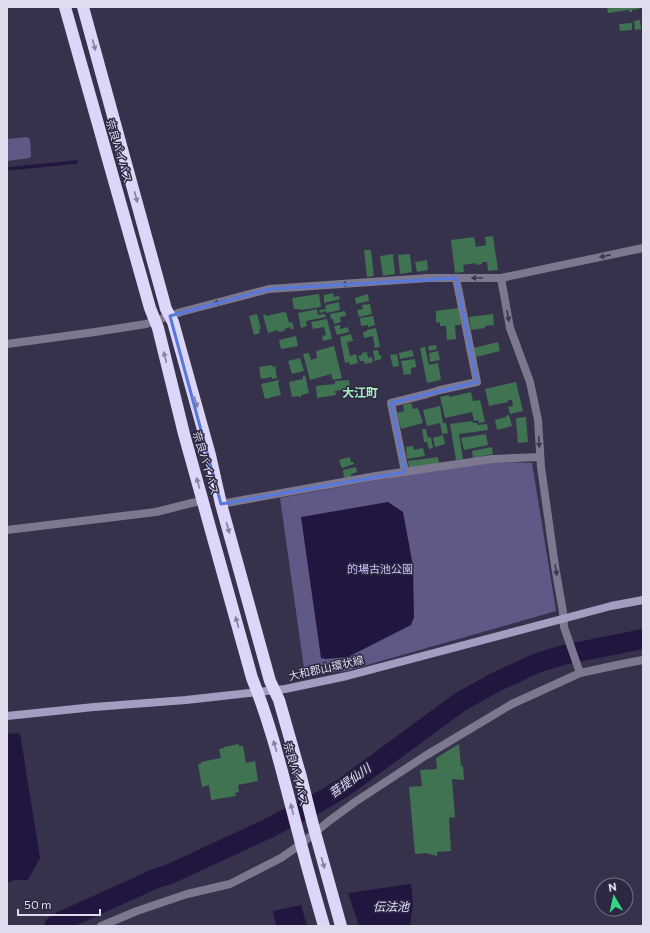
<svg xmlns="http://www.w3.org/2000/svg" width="650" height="933" font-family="Commissioner,'Noto Sans JP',sans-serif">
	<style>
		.green { fill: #605886 }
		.water { fill: #221640 }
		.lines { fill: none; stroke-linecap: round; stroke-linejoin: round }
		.stream { stroke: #221640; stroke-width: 3.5 }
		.river { stroke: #221640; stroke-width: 20 }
		.building { fill: #3f7352 }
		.street { stroke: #7c788f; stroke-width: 8 }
		.secondary { stroke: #a39dc1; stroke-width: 8 }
		.highway { stroke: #dcd7f9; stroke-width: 12 }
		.oneway { fill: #84809d }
		.oneway2 { fill: #3d3851 }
		.marked { fill: none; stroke: #5779de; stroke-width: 3; stroke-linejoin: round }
		.labels { text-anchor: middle; stroke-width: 3; stroke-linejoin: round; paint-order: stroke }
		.street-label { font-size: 11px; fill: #dedced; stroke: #2d2841 }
		.park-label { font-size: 11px; fill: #cac0fd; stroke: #2d2841 }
		.neighbourhood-label { font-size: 12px; font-weight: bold; fill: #a3edbc; stroke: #2d2841 }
		.water-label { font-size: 12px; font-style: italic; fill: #e4dfff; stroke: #2d2841 }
	</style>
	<rect width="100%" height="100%" fill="#37324c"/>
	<g class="green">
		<polygon points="27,137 30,139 31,156 30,158 7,161 7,139"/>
		<polygon points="494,462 532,463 556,611 346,671 305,675 280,498 399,476"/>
	</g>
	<g class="water">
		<polygon points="388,502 403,512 413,566 414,617 411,625 348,657 326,659 321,658 301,517"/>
		<polygon points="20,733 40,858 28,880 14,880 7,883 7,734"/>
		<polygon points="411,884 413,904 410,926 359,926 348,893"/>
		<polygon points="301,905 307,926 276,926 273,911"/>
	</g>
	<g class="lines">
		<polyline class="stream" points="7,169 76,162"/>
		<polyline class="river" points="54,926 64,920 157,878 170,874 267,829 321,801 343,788 460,702 496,682 537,663 563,655 643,639"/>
	</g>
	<g class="building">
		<polygon points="607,7 639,7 639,9 632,10 632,12 629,12 629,10 608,13"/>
		<polygon points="640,20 641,29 635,30 634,21"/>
		<polygon points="632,23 632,30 620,31 619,24"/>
		<polygon points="493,236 498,270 488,271 487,262 482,262 482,264 476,265 476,263 463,265 464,272 455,273 451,240 474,237 476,247 486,245 485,237"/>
		<polygon points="364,250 371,250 374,276 367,277"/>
		<polygon points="393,254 395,274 383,276 380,256"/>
		<polygon points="410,254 412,272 400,274 398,255"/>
		<polygon points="427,260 428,270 417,272 415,262"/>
		<polygon points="333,293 334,297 339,296 340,299 324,303 324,295"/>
		<polygon points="319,294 321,307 300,310 299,309 294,309 292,298"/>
		<polygon points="368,294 369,301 356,304 355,298"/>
		<polygon points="339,302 340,310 327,313 326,311 320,313 319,310 326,309 325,306 326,306 326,305"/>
		<polygon points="370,304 372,314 359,317 357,310 363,309 362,305"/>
		<polygon points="459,308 461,325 455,325 456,339 447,340 446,326 440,326 440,322 436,323 436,311"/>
		<polygon points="317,309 318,315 325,314 326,317 306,321 307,326 301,328 298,313"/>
		<polygon points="345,311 346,316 340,317 341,322 334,324 333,319 331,319 330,314"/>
		<polygon points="284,312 284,313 286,312 289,323 292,322 294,329 291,329 290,327 284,329 285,331 279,332 278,330 268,333 263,315 265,314 266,316"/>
		<polygon points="257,314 261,329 259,329 260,333 254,335 249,316"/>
		<polygon points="493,314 494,325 485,326 485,328 471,330 469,317"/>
		<polygon points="373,316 375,325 368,327 368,325 361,326 360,318"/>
		<polygon points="327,319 332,339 323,341 322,336 326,335 324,327 313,329 311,322"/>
		<polygon points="340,325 340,329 348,327 349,332 337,335 334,326"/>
		<polygon points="376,328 380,347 375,348 373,336 364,338 363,332 367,331 367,330"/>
		<polygon points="351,334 353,341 347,342 350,356 356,354 358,363 350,365 349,362 345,363 340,337"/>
		<polygon points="296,336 298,346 281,349 279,340"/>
		<polygon points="498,342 500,351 476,357 474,348"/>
		<polygon points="436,345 437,349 429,351 428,346"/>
		<polygon points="334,346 342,378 333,380 331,374 310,380 303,354 309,353 311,360 317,358 316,351"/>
		<polygon points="425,347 429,365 438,363 441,380 427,383 420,348"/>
		<polygon points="378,350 379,355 381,355 381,359 375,361 373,351"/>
		<polygon points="412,350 414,356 400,359 399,353"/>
		<polygon points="438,351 440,360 430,362 429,353"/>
		<polygon points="367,352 368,358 372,357 373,362 365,364 364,361 360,361 358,356 362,355 362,353"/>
		<polygon points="397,354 399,366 393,367 390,355"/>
		<polygon points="300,358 304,371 292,374 288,361"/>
		<polygon points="415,359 416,367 411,368 411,374 404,375 401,361"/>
		<polygon points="272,365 272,367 275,366 277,378 272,379 272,377 261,379 259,367"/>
		<polygon points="305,375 309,393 301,395 301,397 299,397 299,396 292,397 289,382 303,379 303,376"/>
		<polygon points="279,380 279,382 278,383 281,395 265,399 261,384"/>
		<polygon points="349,380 350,389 335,391 336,395 317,398 316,386 335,384 335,381"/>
		<polygon points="516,382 523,411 510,414 508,407 513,406 512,400 508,400 508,402 489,406 485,389"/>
		<polygon points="471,392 473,401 480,400 485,422 479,423 478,420 474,421 472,412 445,418 440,397 449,395 449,397"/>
		<polygon points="411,403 413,409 418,408 418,410 419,410 423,423 401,429 397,413 404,411 403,405"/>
		<polygon points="440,406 443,423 446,423 448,433 442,434 440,423 427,426 423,410"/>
		<polygon points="509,415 512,426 497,430 495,420 506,417 506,416"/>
		<polygon points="526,417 528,442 518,443 516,418"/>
		<polygon points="472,421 473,423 477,423 478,425 487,424 488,430 459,434 463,459 456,460 450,424"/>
		<polygon points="422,429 426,429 428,438 431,437 433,448 429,449 427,442 424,442"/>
		<polygon points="486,434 488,445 464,450 461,438"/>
		<polygon points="443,435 445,444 435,447 433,438"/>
		<polygon points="413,446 414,450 423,448 425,456 407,459 406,447"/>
		<polygon points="492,447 493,454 473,458 472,451"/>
		<polygon points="350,457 351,462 353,462 354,464 342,468 339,460"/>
		<polygon points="438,457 439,463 409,468 408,461"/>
		<polygon points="356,467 357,472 351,474 351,477 344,478 343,470"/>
		<polygon points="239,744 239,746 243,746 246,763 255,761 258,781 238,785 239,792 235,793 236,796 211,800 209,785 202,787 198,764 201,764 201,762 221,758 219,749 224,748 224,747"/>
		<polygon points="459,744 461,766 463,766 464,780 452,779 455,817 449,818 451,851 437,852 437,856 426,853 415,854 409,787 422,786 420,770 437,769 436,758"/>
	</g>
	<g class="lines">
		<g class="street">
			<polyline points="501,278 510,328 530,382 538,420 541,467 555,566 563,612 564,627 580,673"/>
			<polyline points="7,344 95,332 146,324 181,312 269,289 429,278 501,278 643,248"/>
			<polyline points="405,472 391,403 427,394 440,390 477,382 456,278"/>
			<polyline points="221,504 376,476 492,459 540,457"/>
			<polyline points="7,530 156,512 196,502 203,500"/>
			<polyline points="101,926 137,911 187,894 230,884 281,858 301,844 329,821 355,802 425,756 512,704 580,673 622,664 643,660"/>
		</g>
		<polyline class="secondary" points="7,716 94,707 186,700 285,689 347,676 611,606 643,600"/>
		<g class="highway">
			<path d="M65 7 150 308 158 328 184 434 252 678C272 727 284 780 298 832 306 864 315 895 324 926"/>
			<polyline points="83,7 166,309 173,322 210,455 221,504 270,681 279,700 301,777 313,825 341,926"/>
		</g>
	</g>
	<defs><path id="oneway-solid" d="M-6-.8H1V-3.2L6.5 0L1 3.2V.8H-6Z"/></defs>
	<g class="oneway">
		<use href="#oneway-solid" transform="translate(94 45) rotate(75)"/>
		<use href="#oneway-solid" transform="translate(136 197) rotate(75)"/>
		<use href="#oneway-solid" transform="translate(165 357) rotate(-104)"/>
		<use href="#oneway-solid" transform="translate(196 402) rotate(74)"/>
		<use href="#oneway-solid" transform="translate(198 483) rotate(-106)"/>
		<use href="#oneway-solid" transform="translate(228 528) rotate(74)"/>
		<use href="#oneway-solid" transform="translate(237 622) rotate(-106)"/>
		<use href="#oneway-solid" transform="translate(275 746) rotate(-106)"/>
		<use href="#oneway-solid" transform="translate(292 809) rotate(-104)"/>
		<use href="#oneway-solid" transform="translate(323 863) rotate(74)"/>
	</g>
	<g class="oneway2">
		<use href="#oneway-solid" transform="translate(605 256) rotate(169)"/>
		<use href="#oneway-solid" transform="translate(477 278) rotate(180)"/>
		<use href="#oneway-solid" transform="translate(347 284) rotate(176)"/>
		<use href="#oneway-solid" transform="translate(219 302) rotate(166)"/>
		<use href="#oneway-solid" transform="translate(508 316) rotate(79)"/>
		<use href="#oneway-solid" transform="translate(539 442) rotate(87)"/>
		<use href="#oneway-solid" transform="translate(556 570) rotate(80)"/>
	</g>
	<path class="marked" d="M456 278 477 382 391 403 405 472 221 504 170 316 269 289Z"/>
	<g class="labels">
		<g class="street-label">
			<text transform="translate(119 151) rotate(74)" y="4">奈良バイパス</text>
			<text transform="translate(206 463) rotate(74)" y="4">奈良バイパス</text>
			<text transform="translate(326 668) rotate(-13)" y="4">大和郡山環状線</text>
			<text transform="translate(296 774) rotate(75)" y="4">奈良バイパス</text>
		</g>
		<g class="park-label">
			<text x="380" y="573">的場古池公園</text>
		</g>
		<g class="neighbourhood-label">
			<text x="360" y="397">大江町</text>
		</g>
		<g class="water-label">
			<text transform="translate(350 781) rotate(-36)" y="4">菩提仙川</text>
			<text x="391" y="911">伝法池</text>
		</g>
	</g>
	<rect width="650" height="933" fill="none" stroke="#dedced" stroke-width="16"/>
	<g transform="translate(614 897) rotate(351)"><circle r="19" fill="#2d2841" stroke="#747086"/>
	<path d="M0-3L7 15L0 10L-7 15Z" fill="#32d882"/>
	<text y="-6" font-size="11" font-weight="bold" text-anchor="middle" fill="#dedced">N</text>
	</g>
	<path d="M18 909v6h82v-6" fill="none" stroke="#dedced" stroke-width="2"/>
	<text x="24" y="909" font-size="12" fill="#dedced" stroke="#2d2841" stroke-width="3" paint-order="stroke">50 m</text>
</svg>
